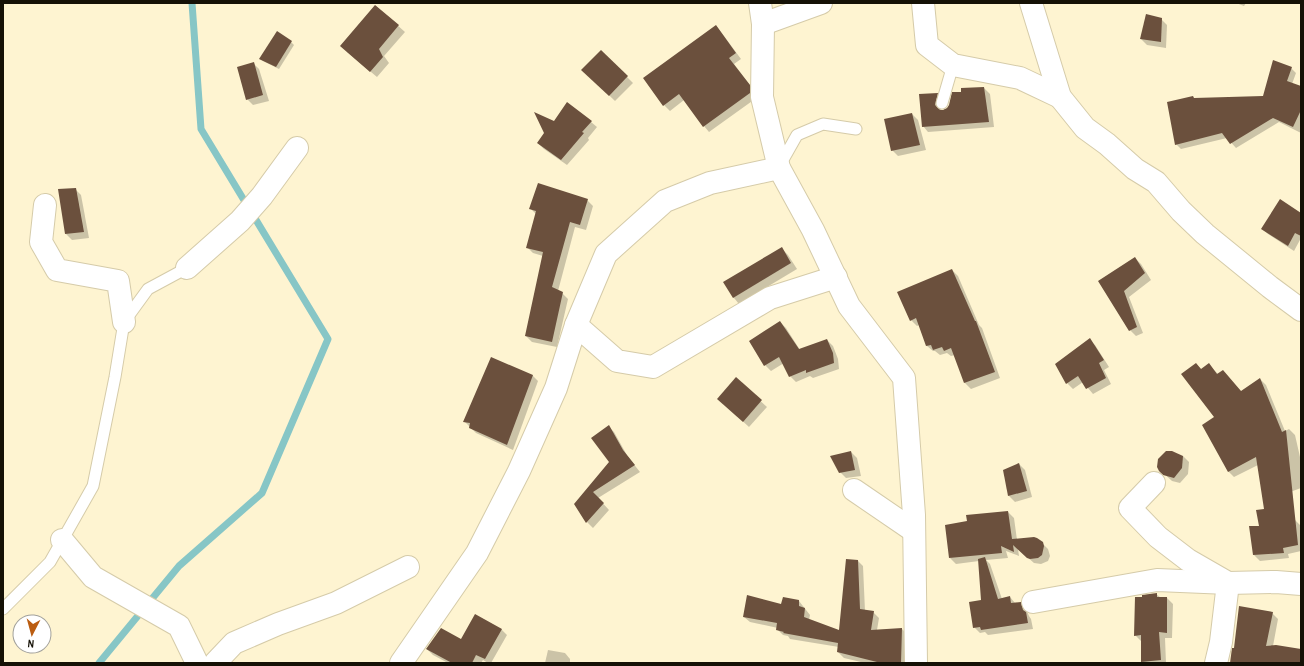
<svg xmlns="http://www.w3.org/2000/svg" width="1304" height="666" font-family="'Archivo Narrow',sans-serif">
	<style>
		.shadow { fill: #0003 }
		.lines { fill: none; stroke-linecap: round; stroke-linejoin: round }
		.stream { stroke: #87c6c6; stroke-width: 7 }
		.building { fill: #6b503d }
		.service-casing { stroke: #d5cba9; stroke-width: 13 }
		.minor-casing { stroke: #d5cba9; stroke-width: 24 }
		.service { stroke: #fff; stroke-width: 11 }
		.minor { stroke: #fff; stroke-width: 22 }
	</style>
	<rect width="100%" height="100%" fill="#fef4d1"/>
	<g class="shadow">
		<polygon points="1236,3 1246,3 1244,6"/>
		<polygon points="376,6 405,32 384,56 389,63 377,77 347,52"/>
		<polygon points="1161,19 1167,25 1166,48 1147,45 1141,39"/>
		<polygon points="716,26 721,32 741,59 734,64 755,92 755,99 709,132 704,126 684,100 670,111 664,105"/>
		<polygon points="291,42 294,45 279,69 263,61 260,59"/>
		<polygon points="601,51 633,83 615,101 583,70"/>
		<polygon points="253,63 259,69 269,101 253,105 247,99"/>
		<polygon points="1291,68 1296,73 1292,84 1301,87 1301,133 1279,122 1236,148 1227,138 1181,149 1176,144 1195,99 1264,97"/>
		<polygon points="984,88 990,94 994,127 928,132 923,126 937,94 943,100 941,111 947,109 962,93"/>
		<polygon points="912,114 918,120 926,150 898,156 892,150"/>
		<polygon points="554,122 591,122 597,127 588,138 589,140 567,165 544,149 538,143"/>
		<polygon points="75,189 81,195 89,238 72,240 66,234 59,190"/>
		<polygon points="587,200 593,206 586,230 575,227 558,291 562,293 568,299 557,347 532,342 526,336 543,256 533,253 527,247 536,214 530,208"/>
		<polygon points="1301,214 1301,238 1294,251 1268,234 1262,229"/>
		<polygon points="782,249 788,255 797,269 739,304 734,298 725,283"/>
		<polygon points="1135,258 1141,264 1151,280 1129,297 1143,333 1136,336 1130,330 1099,281"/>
		<polygon points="952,270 958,276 979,325 982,328 1000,378 971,389 965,383 955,355 951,356 947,353 940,355 935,351 933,351 927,346 919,325 917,326 911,320"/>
		<polygon points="780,322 786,328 800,350 827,340 833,346 838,359 839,369 813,378 810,376 796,382 790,376 784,363 771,371 765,365"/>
		<polygon points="1089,340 1095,345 1109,367 1104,370 1111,384 1093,394 1083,382 1073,389 1067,383"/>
		<polygon points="1196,364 1202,370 1209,365 1218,374 1242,392 1260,379 1266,385 1285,431 1289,429 1295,435 1300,457 1301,456 1301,488 1290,492 1295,520 1301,526 1301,551 1288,554 1289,558 1260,561 1254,555 1250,527 1260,527 1265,510 1258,465 1234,477 1228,471 1215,417"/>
		<polygon points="532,375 538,381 513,450 476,433 464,421"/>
		<polygon points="736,379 767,407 749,427 724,404"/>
		<polygon points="609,427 614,432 628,457 640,472 598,498 609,510 593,528 587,522 575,504 611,463"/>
		<polygon points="851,452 857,458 861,476 846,478 840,472"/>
		<polygon points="1183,456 1189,462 1188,474 1180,483 1172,481 1160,470"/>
		<polygon points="1019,464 1025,470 1032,497 1015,502 1009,496 1004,471"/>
		<polygon points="1008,512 1014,518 1017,540 1042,543 1048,549 1050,556 1048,561 1041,564 1034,563 1018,549 1019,556 1006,551 1008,558 986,560 990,564 1002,599 1010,597 1015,603 1020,603 1026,609 1029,616 1031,619 1033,629 988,635 985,632 980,633 974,627 982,601 979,561 956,564 950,558"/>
		<polygon points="858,561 863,566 865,611 873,612 879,618 877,630 902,629 908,635 907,663 865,663 844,658 838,652 839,647 790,639 788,636 783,635 777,629 778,628 750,622 744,617 782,605 799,601 810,615 809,620 840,631"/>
		<polygon points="1156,594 1161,598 1167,598 1173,604 1172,638 1165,638 1166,663 1143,663 1142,661 1141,641 1135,635 1143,598"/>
		<polygon points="1272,613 1278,619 1273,646 1301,650 1301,663 1233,663"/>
		<polygon points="501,629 507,635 491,663 488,663 483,660 481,663 448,663 433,655 427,649"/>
		<polygon points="548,650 565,653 570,659 570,663 545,663"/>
	</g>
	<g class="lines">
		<polyline class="stream" points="99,663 179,566 262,493 328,339 201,129 192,3"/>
	</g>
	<g class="building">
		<polygon points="375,5 399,25 379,49 383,57 370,72 340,46"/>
		<polygon points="1146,14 1162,18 1161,42 1140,39"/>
		<polygon points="716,25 736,53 729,58 750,85 750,93 703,127 679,94 663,106 643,78"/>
		<polygon points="277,31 292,41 276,67 259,59"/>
		<polygon points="601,50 628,76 609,96 581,70"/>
		<polygon points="1273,60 1292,67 1287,81 1301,86 1301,110 1293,127 1273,118 1230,144 1222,133 1175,145 1167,102 1193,96 1194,98 1263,96"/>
		<polygon points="254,62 263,95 246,100 237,67"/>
		<polygon points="984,87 989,122 922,127 919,94 938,93 935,105 940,110 943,110 947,108 949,105 952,92 961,92 961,88"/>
		<polygon points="567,102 592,121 582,132 584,133 561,160 537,143 544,133 534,112 554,121"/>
		<polygon points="912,113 920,145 891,151 884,119"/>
		<polygon points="538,183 588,199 580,225 570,222 552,287 563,292 552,342 525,336 543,252 526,248 536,211 529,209"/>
		<polygon points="76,188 84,232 65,234 58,189"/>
		<polygon points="1280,199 1301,213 1301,236 1295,233 1288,246 1261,229"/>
		<polygon points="782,247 791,263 733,298 723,282"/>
		<polygon points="1135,257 1145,273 1124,291 1137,327 1129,331 1098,281"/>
		<polygon points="952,269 975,321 976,321 995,372 964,383 951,348 944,351 942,347 933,350 931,345 926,346 916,318 910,321 897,292"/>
		<polygon points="780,321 799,349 827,339 833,353 834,363 806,373 806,370 789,377 779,357 764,366 749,341"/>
		<polygon points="1090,338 1104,360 1099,363 1106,378 1086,389 1078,376 1066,384 1055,364"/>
		<polygon points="491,357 533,375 507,445 469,428 470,423 463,422"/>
		<polygon points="1196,363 1201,369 1209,363 1217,374 1223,370 1241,391 1260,378 1282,432 1286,430 1298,545 1283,548 1284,553 1253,555 1249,526 1259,526 1256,510 1264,509 1256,457 1228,472 1202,425 1214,417 1181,374"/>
		<polygon points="736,377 762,400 743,422 717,399"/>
		<polygon points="609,425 623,450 635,465 593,492 604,503 586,523 574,504 609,462 591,438"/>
		<polygon points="851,451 855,470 839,473 830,456"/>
		<polygon points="1166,451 1172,451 1183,456 1182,468 1174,478 1163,475 1159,471 1157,467 1158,459"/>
		<polygon points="1019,463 1027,491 1008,496 1003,470"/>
		<polygon points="1008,511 1012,539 1034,537 1037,538 1043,542 1044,546 1042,555 1038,558 1030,559 1027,558 1013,545 1014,552 1001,546 1002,553 949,558 945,525 967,521 966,515"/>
		<polygon points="985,557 998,599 1010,596 1011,603 1021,602 1023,610 1026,612 1028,623 981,630 980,627 973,628 969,602 981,600 978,559"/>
		<polygon points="846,559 858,560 860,609 874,611 871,630 902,628 901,663 881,663 837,652 838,643 783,633 784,632 776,630 777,623 743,617 747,595 781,604 783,597 799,600 799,606 805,608 804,617 839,630"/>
		<polygon points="1157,593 1157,597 1167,597 1167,633 1159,632 1161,660 1141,662 1141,635 1134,636 1135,597 1142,597 1142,595"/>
		<polygon points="1239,606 1273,612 1266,646 1276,645 1301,649 1301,663 1230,663 1232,648 1234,648"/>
		<polygon points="475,614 502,629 485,659 476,655 472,663 452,663 426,649 441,628 461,639"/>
	</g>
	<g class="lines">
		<defs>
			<g id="service">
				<polyline points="942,103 953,65"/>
				<polyline points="780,165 797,135 823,124 856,129"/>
				<polyline points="3,609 50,562 93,486 115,377 124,322 148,289 187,268"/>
			</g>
			<g id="minor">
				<polyline points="760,3 763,24 762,97 779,168 813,230 849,306 904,378 914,515 916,663"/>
				<polyline points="923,3 927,45 953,65 1020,78 1060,97"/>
				<polyline points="1031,3 1060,97 1085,128 1107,144 1135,169 1156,182 1181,211 1205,234 1270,287 1301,310"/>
				<polyline points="763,24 821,3"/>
				<polyline points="45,205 41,242 57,270 118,281 124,322"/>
				<polyline points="187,268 240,221 262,196 297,148"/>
				<polyline points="576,325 606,254 665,201 710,183 779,168"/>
				<polyline points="1154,483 1130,508 1158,537 1188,560 1228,583 1221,642 1216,663"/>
				<polyline points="854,490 914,531"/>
				<polyline points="62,540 93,577 179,626 197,663"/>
				<polyline points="1033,602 1157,580 1228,583 1276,582 1301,584"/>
				<polyline points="215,663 234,643 278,624 336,603 408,567"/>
				<polyline points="401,663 477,553 519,471 556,388 576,325 617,361 653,367 770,298 836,277"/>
			</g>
		</defs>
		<use href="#service" class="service-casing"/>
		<use href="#minor" class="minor-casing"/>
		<use href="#service" class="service"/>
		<use href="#minor" class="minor"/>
	</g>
	<rect width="1304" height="666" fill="none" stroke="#151106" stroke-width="8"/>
	<g transform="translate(32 634) rotate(186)"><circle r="19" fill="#ffffff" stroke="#a1a09b"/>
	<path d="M0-3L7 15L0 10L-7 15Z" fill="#bb5d11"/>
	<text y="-6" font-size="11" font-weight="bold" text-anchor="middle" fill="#151106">N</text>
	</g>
</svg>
